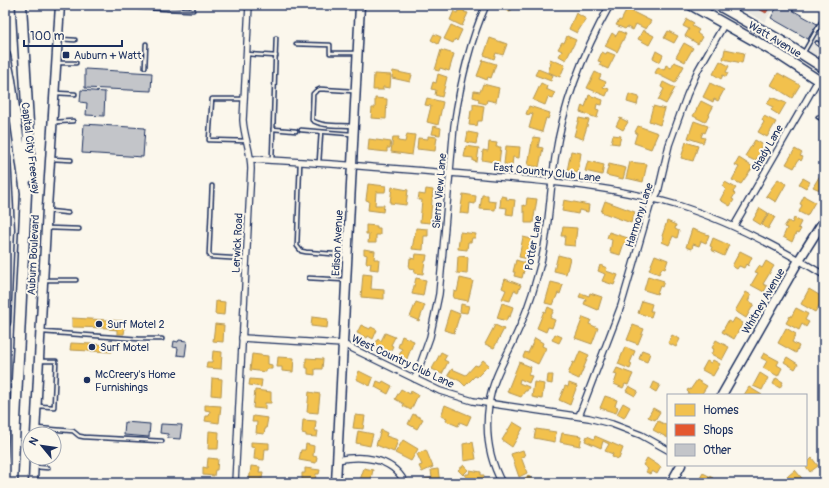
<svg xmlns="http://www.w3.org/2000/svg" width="829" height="488" font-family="Pangolin,sans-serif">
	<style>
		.built { fill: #eae8e2 }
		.homes { fill: #f2c14e; stroke: #b29553 }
		.shops { fill: #e4572e; stroke: #a84b3c }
		.building { fill: #c3c5c9; stroke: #1b2f5e }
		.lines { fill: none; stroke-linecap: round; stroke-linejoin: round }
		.lane-casing { stroke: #1b2f5e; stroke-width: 5.5 }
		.street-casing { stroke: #1b2f5e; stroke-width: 8 }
		.secondary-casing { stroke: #1b2f5e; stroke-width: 11 }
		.primary-casing { stroke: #1b2f5e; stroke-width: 12 }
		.highway-casing { stroke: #1b2f5e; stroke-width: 13 }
		.lane { stroke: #fbf7ec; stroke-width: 2.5 }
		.street { stroke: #fbf7ec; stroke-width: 5.5 }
		.secondary { stroke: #fbf7ec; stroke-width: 8 }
		.primary { stroke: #fbf7ec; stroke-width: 9 }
		.highway { stroke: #fbf7ec; stroke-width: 10 }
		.poi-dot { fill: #1b2f5e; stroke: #fbf7ec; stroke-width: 1.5 }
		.labels { text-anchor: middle; stroke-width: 4; stroke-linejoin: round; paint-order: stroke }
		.street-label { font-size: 11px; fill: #1b2f5e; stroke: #fbf7ec }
		.poi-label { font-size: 11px; fill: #1b2f5e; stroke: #fbf7ec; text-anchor: start }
	</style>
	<rect width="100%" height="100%" fill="#fbf7ec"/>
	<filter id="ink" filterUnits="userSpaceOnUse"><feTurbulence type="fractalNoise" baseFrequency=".025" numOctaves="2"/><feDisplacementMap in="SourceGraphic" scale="8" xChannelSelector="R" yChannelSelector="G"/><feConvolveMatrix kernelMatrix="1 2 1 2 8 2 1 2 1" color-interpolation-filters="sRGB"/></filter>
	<g filter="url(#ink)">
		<g class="built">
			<polygon points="734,5 775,5 765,22"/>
			<polygon points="824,21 824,60 810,52 809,49"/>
		</g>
		<g class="homes">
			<polygon points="461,5 466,8 464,12 468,13 462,26 450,20 454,11 457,13"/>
			<polygon points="503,5 514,5 510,12 501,8"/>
			<polygon points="627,9 651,21 646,29 636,24 633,30 627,27 625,29 616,25 619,20 621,21"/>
			<polygon points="576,13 586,19 577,33 569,29"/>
			<polygon points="687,19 694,23 692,26 699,30 697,33 702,37 698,44 685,36 689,29 683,26"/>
			<polygon points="451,25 462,30 457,41 455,39 453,43 444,39"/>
			<polygon points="643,30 654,36 649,45 638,39"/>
			<polygon points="619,31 626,34 617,52 605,46 612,33 616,36"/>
			<polygon points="668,31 678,36 674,43 664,38"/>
			<polygon points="434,34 441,37 438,44 431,40"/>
			<polygon points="567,36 576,40 566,60 559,56 562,51 558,49 562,42 564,43"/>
			<polygon points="490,38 507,44 503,55 496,53 494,59 484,55"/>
			<polygon points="684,43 693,48 685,62 676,57"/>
			<polygon points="725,49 744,53 742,63 723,59"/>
			<polygon points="441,50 454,54 449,71 440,68 439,71 435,70"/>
			<polygon points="656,51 663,55 660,62 653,58"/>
			<polygon points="602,52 606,54 607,52 615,55 608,69 599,65 601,62 598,61"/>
			<polygon points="550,59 565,65 560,77 548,72 551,63 549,62"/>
			<polygon points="483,60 496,64 491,78 488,77 487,80 477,76"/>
			<polygon points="720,61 729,66 726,72 728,73 726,77 723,75 721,79 713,74"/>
			<polygon points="674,62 684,66 675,83 655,73 658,67 664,70 666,65 671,68"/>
			<polygon points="538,69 553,75 551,81 535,75"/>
			<polygon points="393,71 412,75 410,82 392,78"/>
			<polygon points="595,72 601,75 599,79 606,82 603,87 609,89 606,96 587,88"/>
			<polygon points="778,73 800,85 792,98 771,85"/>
			<polygon points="374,74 391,75 390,88 383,87 383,90 373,90"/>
			<polygon points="438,74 447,77 442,97 435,95 436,90 431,89 433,82 436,83"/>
			<polygon points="663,82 675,88 666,104 658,100 664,89 661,87"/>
			<polygon points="541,83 547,86 546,89 555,93 553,99 548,97 545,105 533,100"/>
			<polygon points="710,83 724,90 718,101 714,99 713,102 703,97"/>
			<polygon points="483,84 499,88 496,102 487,100 486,104 478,102 479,99 473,97 474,91 480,92"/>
			<polygon points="629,94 639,97 637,105 627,102"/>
			<polygon points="589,95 603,100 602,105 597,104 596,109 599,110 597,118 580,112 582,105 585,107"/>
			<polygon points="771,97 786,103 779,115 771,110 773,107 767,104"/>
			<polygon points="375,98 387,99 386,119 371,118 372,108 375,108"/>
			<polygon points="427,98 443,102 438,125 427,122 431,106 425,105"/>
			<polygon points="701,101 713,107 705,122 693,116"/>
			<polygon points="473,104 484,106 482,121 478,121 477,126 469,125 471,110 473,110"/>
			<polygon points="529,106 550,113 548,119 546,118 542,132 529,128 533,114 530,113 529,115 526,114"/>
			<polygon points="653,106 665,109 660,125 649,121"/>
			<polygon points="764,116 776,122 767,137 758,132 764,122 762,120"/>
			<polygon points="579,118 589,120 583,139 574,136"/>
			<polygon points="620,118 628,122 623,130 616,126"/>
			<polygon points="694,121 708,126 705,133 703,132 701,137 705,138 703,143 688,138"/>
			<polygon points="434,126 441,128 440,135 432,134"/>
			<polygon points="638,126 658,133 651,149 634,143 637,133 635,132"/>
			<polygon points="468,132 478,134 476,144 466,142"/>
			<polygon points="407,134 415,135 412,155 391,152 393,137 399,137 398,141 405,142"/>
			<polygon points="613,135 621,136 619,144 611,143"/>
			<polygon points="428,136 437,137 435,151 417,149 418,138 428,139"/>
			<polygon points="533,137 540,138 538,147 543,148 539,167 528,165"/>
			<polygon points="369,139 391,142 390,148 387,148 387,152 368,150"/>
			<polygon points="755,140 762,144 760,149 762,150 755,161 745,156"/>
			<polygon points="489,142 497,143 496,147 501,147 499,163 482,160 483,150 488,151"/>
			<polygon points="686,142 698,146 693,161 681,158"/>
			<polygon points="466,146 479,148 477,162 473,161 473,158 464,157"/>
			<polygon points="506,146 520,147 519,158 513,157 512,165 504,164"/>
			<polygon points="795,149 802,153 800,156 803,157 801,161 799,159 794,168 786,164"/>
			<polygon points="571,151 581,153 578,173 567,171"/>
			<polygon points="739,158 753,167 741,184 732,180 739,167 735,165"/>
			<polygon points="588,161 604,165 602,175 585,171"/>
			<polygon points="630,162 647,164 643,182 626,178"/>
			<polygon points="609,164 626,168 623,179 606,175"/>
			<polygon points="822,172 824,173 824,188 822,191 813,187"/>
			<polygon points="803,178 810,182 806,188 799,184"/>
			<polygon points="778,179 786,184 776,202 766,196"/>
			<polygon points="725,182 736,188 733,192 735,194 732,199 734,200 730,206 720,200 726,189 722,186"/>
			<polygon points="368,184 386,186 385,192 376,192 375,205 384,205 383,212 368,210 369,201 366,200"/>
			<polygon points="392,187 408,190 406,205 390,203"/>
			<polygon points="426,189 433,190 430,223 420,222 422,200 418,200 419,194 425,195"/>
			<polygon points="463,194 476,196 475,204 470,203 469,214 460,213"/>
			<polygon points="482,195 488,195 488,201 496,202 495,210 480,209"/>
			<polygon points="501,196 507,197 506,199 515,200 513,215 506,214 507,208 500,207"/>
			<polygon points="804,196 815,202 807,216 799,212 802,205 800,204"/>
			<polygon points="527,198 537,199 533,223 525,223 525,212 523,212 523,205 526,206"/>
			<polygon points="564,200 589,205 588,212 579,210 578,214 562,211"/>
			<polygon points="605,201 635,212 631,223 601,212"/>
			<polygon points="760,208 768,213 761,225 753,220"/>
			<polygon points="769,213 775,217 768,229 762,225"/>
			<polygon points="794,218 801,222 798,228 801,229 798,234 796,233 792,242 783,237 787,228 784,227 788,221 792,223"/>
			<polygon points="667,221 676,225 675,229 679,231 677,238 673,236 669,245 662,242 664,237 662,236"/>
			<polygon points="366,225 377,226 377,228 380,228 380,235 376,235 376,243 368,243 369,234 366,234"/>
			<polygon points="563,227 577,228 575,246 564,245 565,236 561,236"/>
			<polygon points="416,228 428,229 428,236 424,236 423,250 412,249"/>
			<polygon points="692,229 709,235 706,243 701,241 699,246 693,244 692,249 686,247"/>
			<polygon points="460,232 476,234 475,238 472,238 471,242 468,242 467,250 458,249"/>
			<polygon points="609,232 628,238 626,244 624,243 620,255 610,252 612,240 607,238"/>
			<polygon points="523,237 532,239 528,259 519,257"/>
			<polygon points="713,238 729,245 724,256 711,250 712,247 710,246"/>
			<polygon points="364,249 375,251 374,259 379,259 378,270 370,269 371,263 366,263 367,255 364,254"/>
			<polygon points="740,251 752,257 748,266 746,264 744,268 739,266 737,269 732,266"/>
			<polygon points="416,254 427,255 426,261 425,261 423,274 414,273 415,269 409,268 410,258 415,259"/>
			<polygon points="558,255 570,258 566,274 554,271"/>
			<polygon points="655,255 668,260 665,269 662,268 659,274 649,270"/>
			<polygon points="458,256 468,257 467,274 457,273"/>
			<polygon points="516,260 526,263 522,278 514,276 515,272 513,272"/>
			<polygon points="766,261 774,266 763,284 767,286 764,292 751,285 758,273 755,272 759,266 762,268"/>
			<polygon points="600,265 607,268 606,271 618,275 614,285 602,281 605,274 598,271"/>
			<polygon points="363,274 372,275 371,289 384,290 384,299 361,297"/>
			<polygon points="648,276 664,281 662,287 660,286 657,294 644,290"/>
			<polygon points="416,278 426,280 423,296 412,294"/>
			<polygon points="460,278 473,281 468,301 453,298 454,291 457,292"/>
			<polygon points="505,279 521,285 518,292 514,290 510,301 502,299 506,290 502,288"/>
			<polygon points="551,282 563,285 560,294 558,293 553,305 545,303"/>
			<polygon points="809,289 824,298 815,312 801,304"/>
			<polygon points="746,292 751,295 748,301 754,304 746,318 735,311"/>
			<polygon points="581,293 589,296 590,293 602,297 598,310 584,304 586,299 579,297"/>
			<polygon points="216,301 225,302 224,315 215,314"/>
			<polygon points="642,301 652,304 650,311 653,311 651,317 638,313"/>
			<polygon points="416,302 425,305 419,321 410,317"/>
			<polygon points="502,303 513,307 510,317 508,316 506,321 497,318"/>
			<polygon points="461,304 469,306 467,313 460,312"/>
			<polygon points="548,307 554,310 550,318 555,320 552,328 548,327 546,332 537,328 544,311 546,312"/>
			<polygon points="796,308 808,314 805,320 809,322 806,327 802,324 799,330 786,323 790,316 791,317"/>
			<polygon points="450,310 460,314 454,333 444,330"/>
			<polygon points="312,317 328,319 327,328 311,326"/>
			<polygon points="583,317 591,320 589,324 598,328 592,344 575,338"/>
			<polygon points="72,318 126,321 124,334 117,334 117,330 109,329 109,328 72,327"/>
			<polygon points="735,318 743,323 734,339 722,332 728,321 732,323"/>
			<polygon points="215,324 224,325 223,342 213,341"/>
			<polygon points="361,325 370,329 371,327 377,330 373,339 368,336 367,338 357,333"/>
			<polygon points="495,325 504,329 494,348 485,344"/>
			<polygon points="633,325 644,329 638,344 627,340"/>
			<polygon points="786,328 796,334 792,342 799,346 796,353 778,343"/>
			<polygon points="385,333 395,337 391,345 393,346 389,354 374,347 378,339 381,341"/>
			<polygon points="555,334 562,337 559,343 552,340"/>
			<polygon points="672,335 680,339 676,347 668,343"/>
			<polygon points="402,336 414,341 406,361 398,358 402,349 398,347"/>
			<polygon points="535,338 543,343 542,346 546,348 538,364 523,357 525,352 528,353"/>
			<polygon points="716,340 729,347 722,360 711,354 714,349 712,348"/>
			<polygon points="71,343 112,345 112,352 70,350"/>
			<polygon points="625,347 635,351 630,363 632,364 630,369 618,364"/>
			<polygon points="642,350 650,353 647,362 639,359"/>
			<polygon points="213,351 222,352 221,369 206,368 207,362 212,362"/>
			<polygon points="580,351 589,355 579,379 568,374 573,362 575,363"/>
			<polygon points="441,352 447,355 444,360 448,362 442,374 432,369"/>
			<polygon points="764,353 779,361 777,365 782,368 778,376 763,368 767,361 761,358"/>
			<polygon points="252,354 268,356 268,364 272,365 272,369 266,369 266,372 250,370"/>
			<polygon points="278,357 294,358 293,372 282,371 282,367 277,367"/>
			<polygon points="787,357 798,364 795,369 784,362"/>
			<polygon points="306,358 323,359 322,369 315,369 315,375 308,374 308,368 306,368"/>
			<polygon points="483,360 489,365 477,377 475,376 465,386 460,381 448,375 452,369 466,375 475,365 478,366"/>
			<polygon points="713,360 720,364 713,376 702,370 707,361 711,363"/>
			<polygon points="519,362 531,367 528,375 532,376 529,383 520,379 519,383 529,387 527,391 525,391 521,397 507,392"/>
			<polygon points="617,368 633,374 628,385 625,384 623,388 614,384 617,375 614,374"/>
			<polygon points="359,371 373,378 370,386 356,379"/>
			<polygon points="760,373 768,378 762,390 753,386"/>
			<polygon points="548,375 553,375 552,384 547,383"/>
			<polygon points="212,378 222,379 221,396 211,395"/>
			<polygon points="776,378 783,382 780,388 773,384"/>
			<polygon points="250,379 262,380 261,387 249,385"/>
			<polygon points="697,380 707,386 701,395 688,395 689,393 687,391 688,389 690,390"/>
			<polygon points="377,381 382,383 383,381 392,386 388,394 375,387"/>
			<polygon points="534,382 544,384 542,399 532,397"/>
			<polygon points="654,382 660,385 656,392 651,389"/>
			<polygon points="569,383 577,386 570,405 559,400 565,386 568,387"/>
			<polygon points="629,386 638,391 635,396 626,391"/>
			<polygon points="749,387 762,395 744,395"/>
			<polygon points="401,389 410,394 411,391 418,395 411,410 403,406 404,404 395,399"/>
			<polygon points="255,390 271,392 271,403 265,403 265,409 253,408"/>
			<polygon points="309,392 320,394 318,413 307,412"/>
			<polygon points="605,396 617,400 615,406 618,407 616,413 600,408"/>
			<polygon points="623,403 630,407 624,418 617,414"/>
			<polygon points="205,405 221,406 219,423 205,421 206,416 209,416 210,411 205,410"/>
			<polygon points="445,405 471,416 467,425 460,422 458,426 446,421 447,418 441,416"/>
			<polygon points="653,408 660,412 655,420 648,417"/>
			<polygon points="413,414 423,419 417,429 408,424"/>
			<polygon points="355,415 365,416 363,429 353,428"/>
			<polygon points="253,416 268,418 266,429 265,429 264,434 256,433 257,422 252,422"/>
			<polygon points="303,420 316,421 315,431 318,431 317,437 306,436 306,434 302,433"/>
			<polygon points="658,421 668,426 668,438 653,430"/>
			<polygon points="513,422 523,428 512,447 502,440"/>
			<polygon points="536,429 556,432 555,442 534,438"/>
			<polygon points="381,430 387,433 386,436 398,440 394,452 376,445"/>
			<polygon points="209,431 219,432 218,449 208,449"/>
			<polygon points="358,431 373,434 370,446 356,443"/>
			<polygon points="562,433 582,436 580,446 560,442"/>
			<polygon points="587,436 594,439 595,436 623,448 619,459 612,457 613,454 605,451 609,444 603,441 601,448 585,441"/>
			<polygon points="403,440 418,449 411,461 395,453"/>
			<polygon points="251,442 269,443 269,449 265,449 264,460 254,459 255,448 251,447"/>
			<polygon points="473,442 476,459 464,461 463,444"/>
			<polygon points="306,444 314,446 313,456 317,457 316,463 299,460 301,450 305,450"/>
			<polygon points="426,450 433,467 422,472 419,466 422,465 417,454"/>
			<polygon points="523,450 525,456 521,457 527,473 519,477 511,454"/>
			<polygon points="208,458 218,459 217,470 215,470 214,476 203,475 203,467 207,468"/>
			<polygon points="647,458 661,467 657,474 652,471 650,474 646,472 648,469 643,465"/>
			<polygon points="812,458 818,466 810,472 805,465"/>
			<polygon points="464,465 468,470 463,475 458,470"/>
			<polygon points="251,466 260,467 259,472 263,472 262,479 259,479 259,483 249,482"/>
			<polygon points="305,468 320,470 319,474 316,474 315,483 303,483 304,480 302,479 302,473 305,473"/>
			<polygon points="364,468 373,470 370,483 359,483"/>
			<polygon points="438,469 440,483 426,483 425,479 432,478 431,470"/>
			<polygon points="470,470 481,472 481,475 484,475 483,483 469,482 469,481 465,480 466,474 469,474"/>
			<polygon points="795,470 806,483 782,483 781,482"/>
			<polygon points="703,473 713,478 710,483 697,483"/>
			<polygon points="529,475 535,482 536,481 538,483 519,483"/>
		</g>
		<polygon class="shops" points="752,5 771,5 766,13"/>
		<g class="building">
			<polygon points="778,5 795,5 792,10 819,25 816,31 814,29 808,39 771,18"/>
			<polygon points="85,69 152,73 151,91 85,88"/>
			<polygon points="81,90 105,92 104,116 86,115 87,103 80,102"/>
			<polygon points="84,124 145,128 143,157 82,153"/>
			<polygon points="179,340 187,341 185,356 177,355 178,348 173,347 174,341 178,342"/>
			<polygon points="125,422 150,424 149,437 124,435"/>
			<polygon points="161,424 182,425 180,439 168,438 168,434 160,433"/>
		</g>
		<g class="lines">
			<defs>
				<g id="lane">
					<polyline points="96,5 168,9"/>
					<polyline points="168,5 168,9 193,10 193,5"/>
					<polyline points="59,39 75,40"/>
					<polyline points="817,43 824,48"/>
					<polyline points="296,44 330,45 330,53 355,53"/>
					<polyline points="804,52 824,17"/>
					<polyline points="247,54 276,56"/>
					<polyline points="58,63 76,63"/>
					<polyline points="145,67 146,44"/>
					<polyline points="56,93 75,94"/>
					<polyline points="244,99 212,99 209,140 247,141"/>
					<polyline points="818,117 824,120"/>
					<polyline points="55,122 73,121"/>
					<path d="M352 126C340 125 322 127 312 120L313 94 316 91 320 89 353 91"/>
					<polyline points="273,129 296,131"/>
					<polyline points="301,130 351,134"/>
					<polyline points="52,159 71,160"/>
					<polyline points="272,159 276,38"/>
					<polyline points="300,162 297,246 301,251 306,252 346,255"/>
					<polyline points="319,162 321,132"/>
					<polyline points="212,186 209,254 211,257 213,257 246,259"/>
					<polyline points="49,211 68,213"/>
					<polyline points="48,228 79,229"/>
					<polyline points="309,278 345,280"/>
					<polyline points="45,280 76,280"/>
					<polyline points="43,332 139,339 162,339"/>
					<polyline points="37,406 54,407 56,361 40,361"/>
					<polyline points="36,428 73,431 79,436 84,437 162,441"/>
					<polyline points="54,452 55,452"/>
					<polyline points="36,467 48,468"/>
				</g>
				<g id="street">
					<path d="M251 159C325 163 400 169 474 175 545 181 610 185 680 206 731 222 778 247 824 275"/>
					<polyline points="734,226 818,80"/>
					<polyline points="242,338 343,344 440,391 473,401 589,418 612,424 641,435 668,450"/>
					<path d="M415 379 430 337 439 294 454 126C460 85 469 43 486 5"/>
					<polyline points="579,416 621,306 650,206 658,192 669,145 687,95 698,70 725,23"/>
					<path d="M337 460C361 455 391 457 404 481"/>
					<path d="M235 483 251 169C251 151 244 137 243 120L249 5"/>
					<path d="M502 483C489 459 485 431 489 404 492 381 503 363 513 342 523 321 531 300 537 277 549 238 549 198 555 158 563 105 584 51 610 5"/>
				</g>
				<g id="secondary">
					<polyline points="722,395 799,260 824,220"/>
					<polyline points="35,434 47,208 60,5"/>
					<polyline points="33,483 34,458"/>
					<polyline points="336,483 360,5"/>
					<polyline points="671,483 681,465"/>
				</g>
				<g id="primary">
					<polyline points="691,5 778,54 824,84"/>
					<polyline points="718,5 783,42 824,68"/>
				</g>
				<g id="highway">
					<polyline points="21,5 29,140 29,160 28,177"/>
					<polyline points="5,56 10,80 26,193 12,483"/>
					<polyline points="5,157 9,229 5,322"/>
				</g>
			</defs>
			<use href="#lane" class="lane-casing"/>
			<use href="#street" class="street-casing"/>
			<use href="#secondary" class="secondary-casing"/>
			<use href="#primary" class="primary-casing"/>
			<use href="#highway" class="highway-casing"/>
			<use href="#lane" class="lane"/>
			<use href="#street" class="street"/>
			<use href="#secondary" class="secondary"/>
			<use href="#primary" class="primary"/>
			<use href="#highway" class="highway"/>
		</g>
	</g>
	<g class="poi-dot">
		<rect x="62" y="51" width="8" height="8" rx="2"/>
		<circle cx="99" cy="324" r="4"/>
		<circle cx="92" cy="347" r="4"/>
		<circle cx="87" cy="380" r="4"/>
	</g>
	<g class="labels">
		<g class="street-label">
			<text transform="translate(775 39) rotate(31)" y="4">Watt Avenue</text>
			<text transform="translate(31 148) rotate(83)" y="4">Capital City Freeway</text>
			<text transform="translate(767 148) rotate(-60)" y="4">Shady Lane</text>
			<text transform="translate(547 172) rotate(6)" y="4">East Country Club Lane</text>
			<text transform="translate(439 191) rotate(-85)" y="4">Sierra View Lane</text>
			<text transform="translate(639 215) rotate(-72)" y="4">Harmony Lane</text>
			<text transform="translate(237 243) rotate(-87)" y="4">Lerwick Road</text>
			<text transform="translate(337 243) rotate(-87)" y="4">Edison Avenue</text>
			<text transform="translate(533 243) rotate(-80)" y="4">Potter Lane</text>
			<text transform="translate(33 255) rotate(-87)" y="4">Auburn Boulevard</text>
			<text transform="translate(763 301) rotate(-60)" y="4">Whitney Avenue</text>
			<text transform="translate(403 361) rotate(25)" y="4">West Country Club Lane</text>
		</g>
		<g class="poi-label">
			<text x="74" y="59">Auburn + Watt</text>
			<text x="107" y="328">Surf Motel 2</text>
			<text x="100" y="351">Surf Motel</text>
			<text x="95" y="378">McCreery's Home<tspan x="95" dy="13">Furnishings</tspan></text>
		</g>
	</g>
	<rect width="829" height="488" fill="none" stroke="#fbf7ec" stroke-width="20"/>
	<rect x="10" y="10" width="809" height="468" fill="none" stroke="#1b2f5e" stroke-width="1.5" filter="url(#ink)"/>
	<rect x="667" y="394" width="140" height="72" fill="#fbf7ec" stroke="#a1a7b3"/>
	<rect x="675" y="404" width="20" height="12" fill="#f2c14e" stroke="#a1a7b3"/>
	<text x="703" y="414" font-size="12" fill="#1b2f5e">Homes</text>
	<rect x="675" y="424" width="20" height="12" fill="#e4572e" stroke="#a1a7b3"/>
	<text x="703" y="434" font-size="12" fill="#1b2f5e">Shops</text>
	<rect x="675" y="444" width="20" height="12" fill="#c3c5c9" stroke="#a1a7b3"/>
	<text x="703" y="454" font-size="12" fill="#1b2f5e">Other</text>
	<g transform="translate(42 446) rotate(299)"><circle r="19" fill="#fbf7ec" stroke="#a1a7b3"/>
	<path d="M0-3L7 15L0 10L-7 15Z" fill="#1b2f5e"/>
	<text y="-6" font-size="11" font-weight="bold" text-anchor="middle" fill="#1b2f5e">N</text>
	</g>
	<path d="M24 40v6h98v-6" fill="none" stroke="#1b2f5e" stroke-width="2"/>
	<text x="30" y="40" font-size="12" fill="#1b2f5e" stroke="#fbf7ec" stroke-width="3" paint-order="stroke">100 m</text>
</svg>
